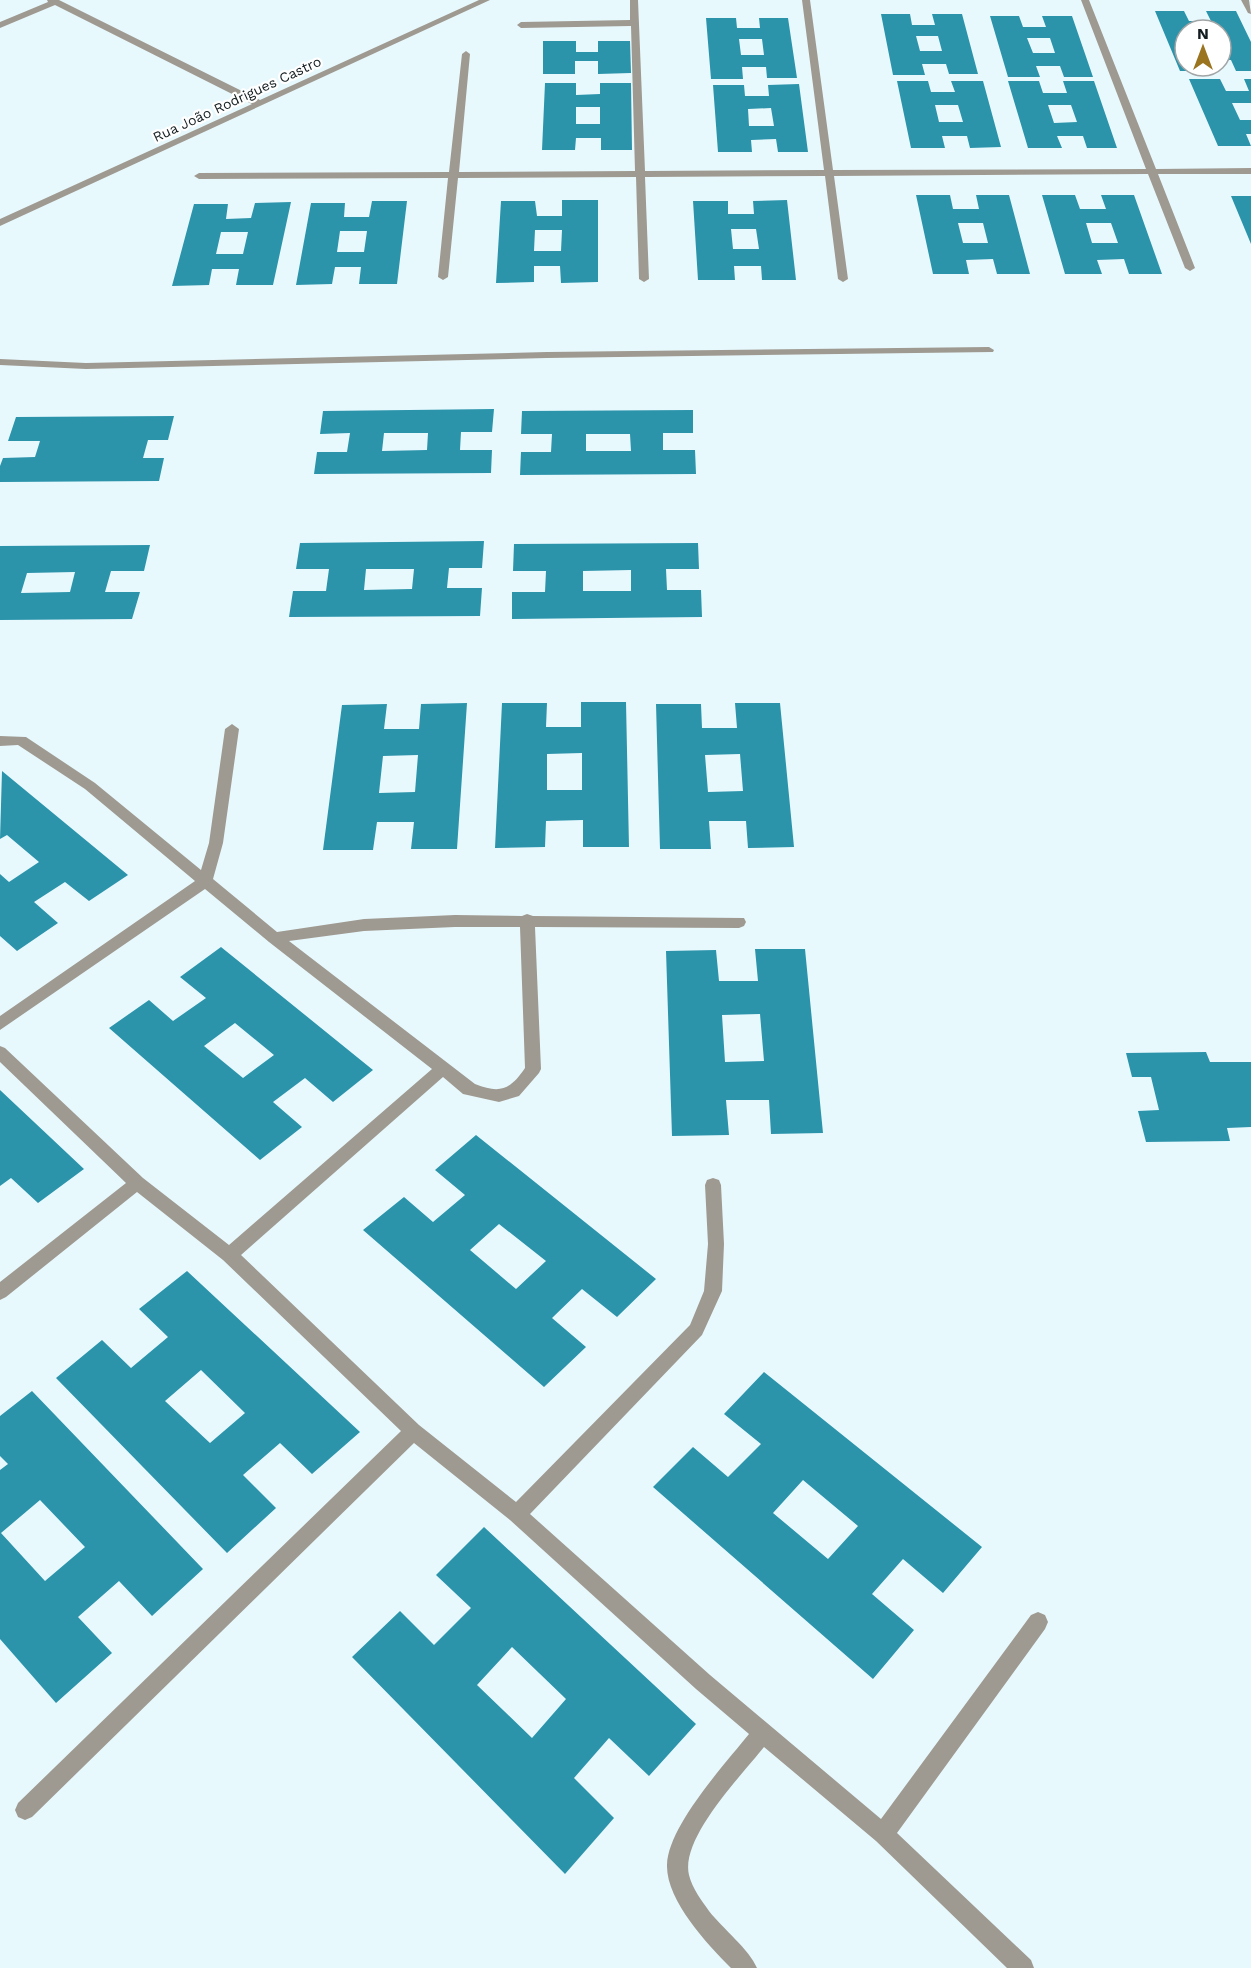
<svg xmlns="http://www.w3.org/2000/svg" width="1251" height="1968" font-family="'Work Sans',sans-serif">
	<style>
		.building { fill: #2b94ab; fill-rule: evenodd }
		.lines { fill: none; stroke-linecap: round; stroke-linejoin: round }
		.lane { fill: #9f9a91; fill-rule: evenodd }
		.street { fill: #9f9a91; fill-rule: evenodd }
		.labels { text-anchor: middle; stroke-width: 4.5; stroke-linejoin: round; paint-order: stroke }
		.far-street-label { font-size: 14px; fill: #131d20; stroke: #fff }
	</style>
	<rect width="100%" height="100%" fill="#e8f9fe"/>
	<g class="building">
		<polygon points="1155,11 1184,11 1189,21 1211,21 1206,11 1236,11 1251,42 1251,71 1236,71 1231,60 1221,60 1221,48 1224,48 1221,41 1221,30 1185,30 1185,66 1209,66 1212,71 1180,71"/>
		<path d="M881 14H910L912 25H935L932 14H962L978 74H949L946 64H922L925 75H893ZM916 36H938L942 51H920Z"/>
		<path d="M990 16H1019L1023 27H1046L1042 16H1072L1093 77H1064L1060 66H1036L1040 77H1008ZM1027 38H1050L1055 53H1033Z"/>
		<path d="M706 18H736L737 28H760L759 18H788L797 78H767L766 67H742L743 79H711ZM739 39H762L764 55H741Z"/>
		<polygon points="543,41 576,41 576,52 598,52 598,41 630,41 631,73 598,74 598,61 575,61 575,74 543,74"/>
		<polygon points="1189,79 1220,79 1226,91 1249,91 1244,79 1251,79 1251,103 1232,103 1240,120 1251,120 1251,134 1246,134 1251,146 1218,146"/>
		<path d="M897 81H928L931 92H955L951 81H983L1001 147 970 148 967 136H942L945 148H911ZM935 105H958L963 122H939Z"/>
		<path d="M1008 81H1039L1043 93H1067L1063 81H1094L1117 148H1087L1083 136H1057L1062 148H1028ZM1048 105H1071L1077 122 1054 123Z"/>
		<path d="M545 83H576V95L600 94V83H631L632 150H601V138H576L575 150H542ZM576 107H600V124H576Z"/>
		<path d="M799 84 808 152H778L776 139 751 140 752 152H718L713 85H744L745 96H769L768 85ZM771 108 774 126H749L748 109Z"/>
		<path d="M916 195H950L953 209H979L976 195H1009L1030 274H997L993 259 966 260 969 274H933ZM958 223H983L988 243H963Z"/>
		<path d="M1042 195H1075L1080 209H1106L1101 195H1134L1162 274H1129L1124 259 1097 260 1102 274H1065ZM1086 223H1111L1118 243H1092Z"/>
		<polygon points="1231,196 1251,196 1251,244"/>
		<path d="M562 200H598V282L561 283 560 266H534V282L496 283 501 201H535L537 216H562ZM535 230H562L561 251H534Z"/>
		<path d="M787 200 796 280H762L761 266H734L735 280H698L693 201H728V214H754L753 201ZM731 229H756L759 249H733Z"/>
		<path d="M372 201H407L397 284H359L361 267H335L332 284 296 285 311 203H345L344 217H369ZM340 231H367L364 252H337Z"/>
		<path d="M291 202 273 285H236L239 269H212L209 285 172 286 194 204H228L226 219 251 218 255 203ZM221 232H248L243 254H216Z"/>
		<path d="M494 409 492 432H461L460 450H492L491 473 314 474 317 452H347L350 433 320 434 323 411ZM384 433H428L427 450 382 451Z"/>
		<path d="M693 410V433H663V450H695L696 474 520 475 521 452H551L552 434H521L522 411ZM586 434H630L631 451H586Z"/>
		<polygon points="174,416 168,440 148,440 143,458 164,458 159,481 0,482 0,466 3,458 35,457 40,441 8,441 16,417"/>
		<path d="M484 541 482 568H449L447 588H482L480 616 289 617 293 591H326L329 569H296L300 543ZM366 569H414L412 589 364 590Z"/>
		<path d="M698 543 699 569H666L667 590H701L702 617 512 619V592H545L546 571H513L514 544ZM631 570V591H583V571Z"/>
		<path d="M150 545 144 571H111L105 592H140L132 619 0 620V546ZM75 572 70 592 21 593 27 573Z"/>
		<path d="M581 702H626L629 847H583V820L546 821 545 847 495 848 502 703H547L546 727H581ZM582 753V790H547V754Z"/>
		<path d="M467 703 457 849H411L414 822H377L373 850H323L342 705 387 704 384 729H419L421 704ZM418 755 415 792 379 793 383 756Z"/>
		<path d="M735 703H780L794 847 748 848 746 821H709L711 849H660L656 704H701L702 728H737ZM740 754 743 791 708 792 705 755Z"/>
		<polygon points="2,771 128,875 89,901 65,882 34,902 58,923 17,951 0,936 0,874 9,882 39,862 7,835 0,839"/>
		<path d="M221 947 373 1070 333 1102 305 1078 273 1102 302 1127 260 1160 109 1028 149 1000 173 1021 206 998 180 977ZM235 1023 274 1055 243 1078 204 1046Z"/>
		<path d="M755 949H805L823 1133 771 1134 769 1100H726L729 1135 672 1136 666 951 716 950 719 981H758ZM760 1014 764 1061 725 1062 722 1015Z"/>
		<polygon points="1206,1052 1210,1062 1251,1062 1251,1127 1227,1128 1230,1141 1146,1142 1138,1111 1159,1110 1151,1077 1132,1077 1126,1053"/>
		<polygon points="0,1090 84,1169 38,1203 11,1178 0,1186"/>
		<path d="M476 1135 656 1279 617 1317 582 1289 552 1318 586 1347 544 1387 363 1230 404 1197 433 1222 465 1195 435 1170ZM499 1224 546 1261 516 1289 470 1250Z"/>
		<path d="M187 1271 360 1432 312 1474 280 1443 243 1475 276 1508 227 1553 56 1378 102 1340 131 1368 168 1337 139 1309ZM201 1370 245 1413 210 1443 165 1401Z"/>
		<path d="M764 1372 982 1547 943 1593 903 1559 872 1594 914 1630 873 1679 653 1487 693 1447 728 1477 761 1444 724 1414ZM803 1480 858 1526 828 1559 773 1513Z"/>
		<path d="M32 1391 203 1569 152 1616 119 1581 78 1617 112 1653 56 1703 0 1639V1470L8 1464 0 1456V1416ZM40 1500 85 1547 45 1581 1 1533Z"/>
		<path d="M484 1527 696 1724 649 1776 609 1738 574 1778 614 1818 565 1874 352 1657 400 1611 434 1645 471 1608 436 1575ZM512 1647 566 1699 532 1738 477 1685Z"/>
	</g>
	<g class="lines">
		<polygon class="lane" points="989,347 994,350 993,352 547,358 86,369 0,365 0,359 86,363 547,352"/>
		<g class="street">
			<polygon points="47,0 59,0 260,100 479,0 490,0 0,226 0,219 252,104 55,5 0,28 0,22 48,2"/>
			<polygon points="630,0 638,0 645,171 824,170 802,0 810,0 833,170 1146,169 1081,0 1089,0 1156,169 1251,168 1251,174 1158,174 1195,268 1190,271 1185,268 1148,174 834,176 848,279 843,282 838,279 825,176 645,177 649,279 644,282 639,279 636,177 458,178 448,277 443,280 438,277 448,178 199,179 194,176 199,173 449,172 462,54 466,51 470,54 459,172 635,171 631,26 521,28 517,25 521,22 630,20"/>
			<polygon points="1241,0 1249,0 1251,14 1248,13"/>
			<path d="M232 724 239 729 223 843 213 879 277 932 364 919 455 915 522 916 527 914 533 916 744 918 746 922 744 926 739 928 535 927 541 1069 539 1073 519 1096 499 1102 463 1094 443 1077 241 1255 419 1425 516 1502 690 1325 704 1291 708 1244 705 1185 707 1180 713 1178 719 1180 721 1185 724 1244 722 1291 702 1335 530 1514 710 1675 881 1819 1031 1615 1038 1612 1045 1615 1048 1622 1045 1629 897 1833 1031 1960 1034 1968H1007L876 1841 764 1747C742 1775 680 1838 689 1875 692 1888 702 1901 709 1911 723 1929 749 1949 757 1968H731C707 1944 666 1900 667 1865 668 1826 725 1764 749 1734L696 1689 510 1520 414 1443 32 1817 25 1820 18 1817 15 1810 18 1803 401 1431 223 1260 137 1192 6 1297 0 1300V1282L126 1183 0 1062V1046L5 1048 143 1178 229 1245 432 1069 269 942 205 889 0 1030V1016L195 881 85 789 18 745 0 746V736L26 737 95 783 201 870 209 843 225 729ZM455 927H520L525 1068C510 1090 500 1094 475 1084L289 941 364 931Z"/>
		</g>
	</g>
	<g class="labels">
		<g class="far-street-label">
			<text transform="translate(237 99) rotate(-25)" y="5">Rua João Rodrigues Castro</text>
		</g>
	</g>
	<g transform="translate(1203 48)"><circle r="28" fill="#ffffff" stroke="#a1a5a6" stroke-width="1.5"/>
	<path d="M0-4.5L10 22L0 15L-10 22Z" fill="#9b7420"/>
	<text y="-9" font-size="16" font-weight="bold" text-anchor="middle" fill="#131d20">N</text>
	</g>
</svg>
